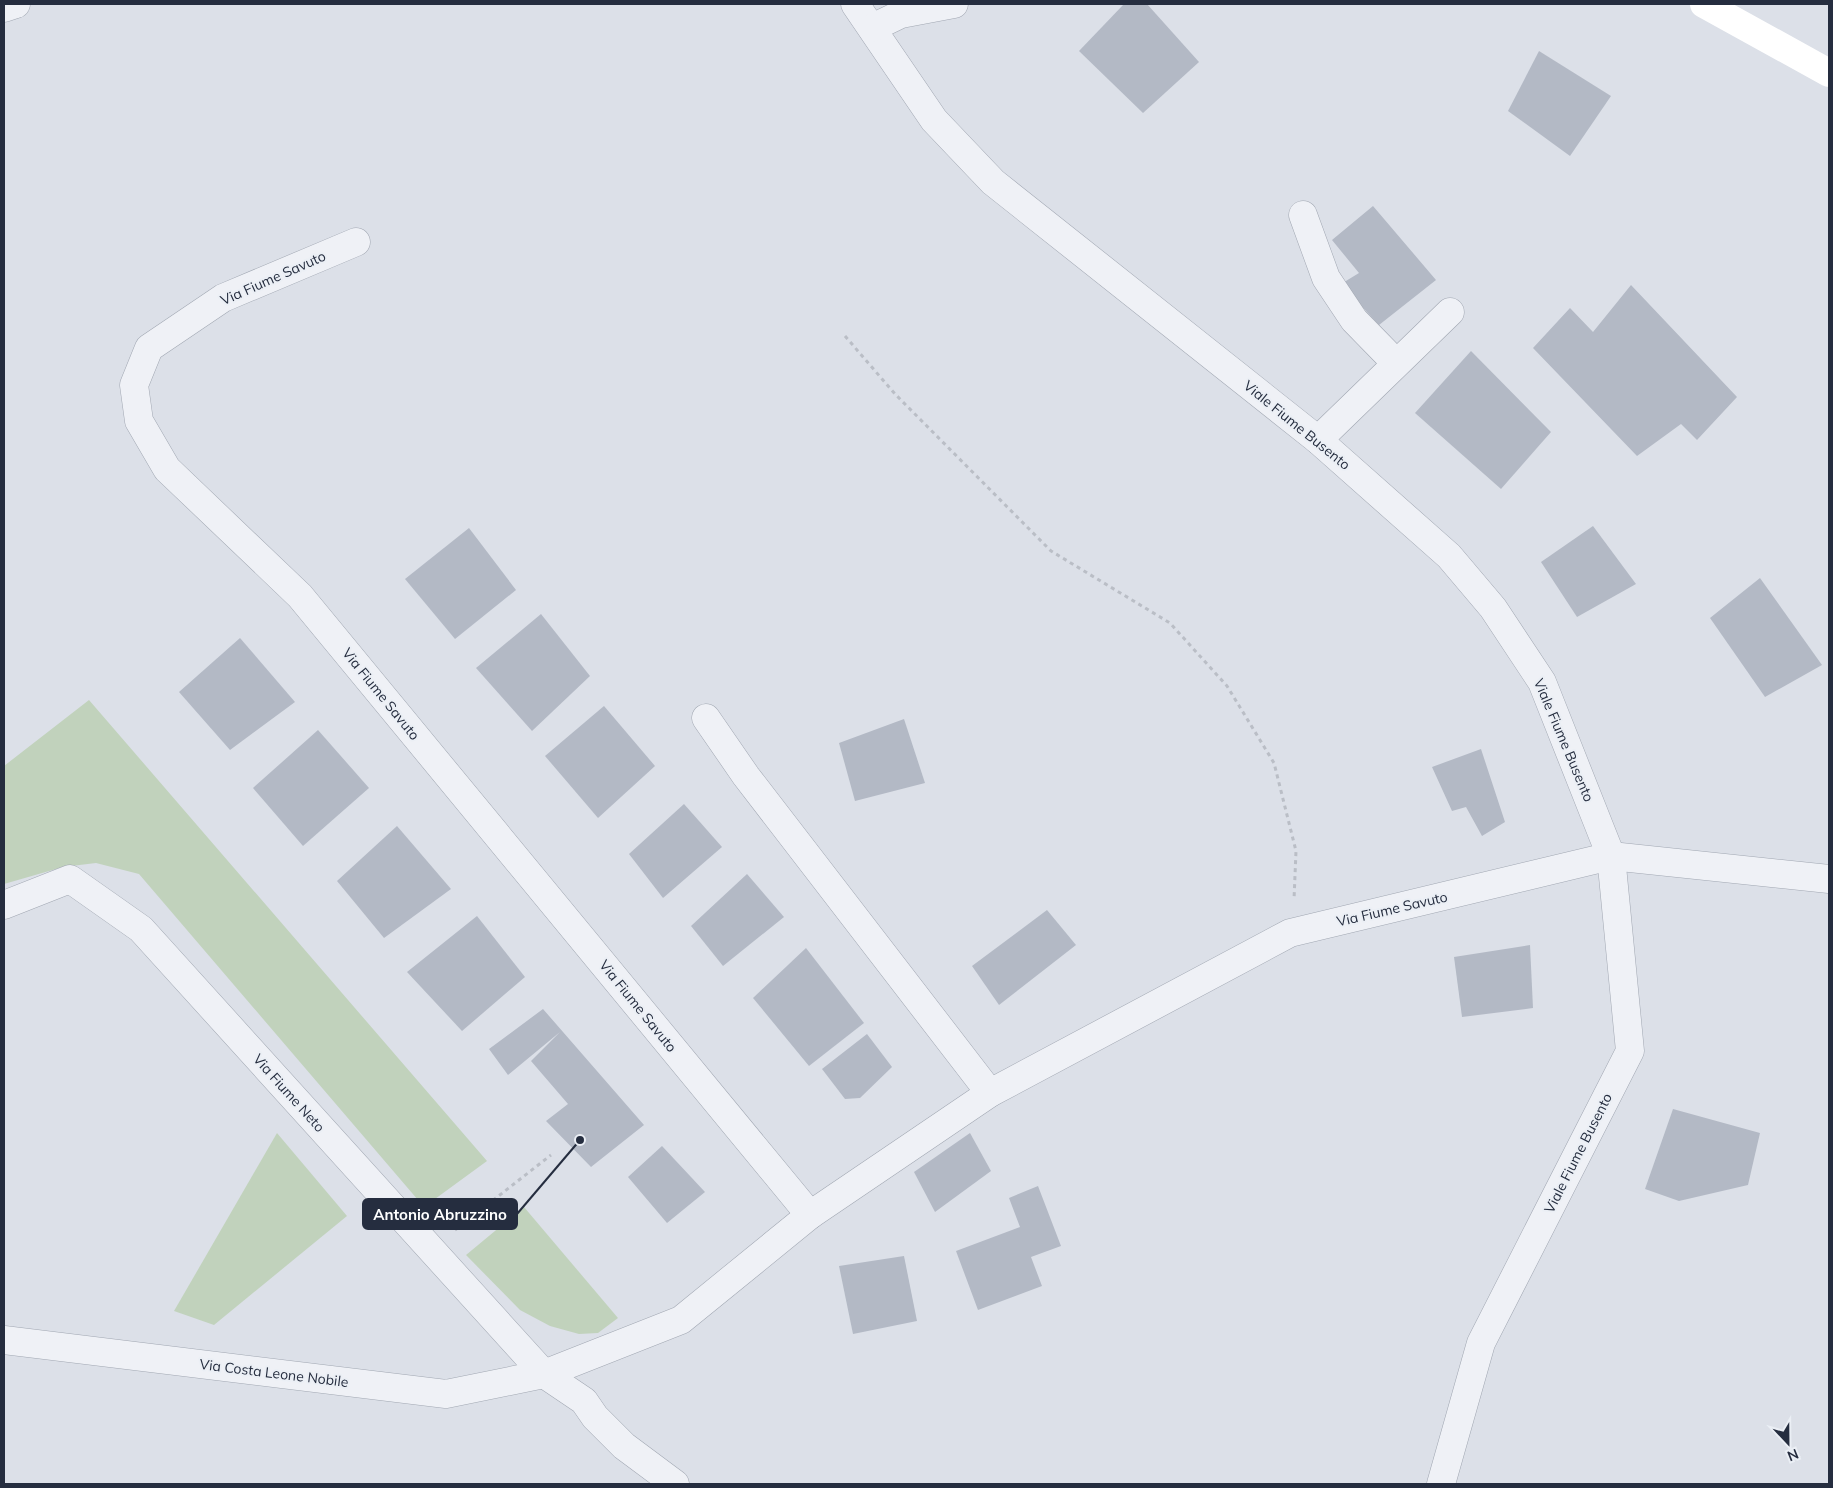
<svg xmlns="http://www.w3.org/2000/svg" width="1833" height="1488" font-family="Mulish,sans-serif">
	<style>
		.green { fill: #c1d2bc }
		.building { fill: #b3b9c5 }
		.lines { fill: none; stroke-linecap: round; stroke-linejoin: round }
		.minor-casing { stroke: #a1a7b2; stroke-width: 29 }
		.path { stroke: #babec6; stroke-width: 3; stroke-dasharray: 4 4; stroke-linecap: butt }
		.minor { stroke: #eff1f6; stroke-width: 28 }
		.secondary { stroke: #fff; stroke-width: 28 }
		.labels { text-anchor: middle; stroke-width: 4; stroke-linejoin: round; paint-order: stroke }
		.street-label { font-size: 14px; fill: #252d3f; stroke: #ebeff5 }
		.leader { fill: none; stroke: #252d3f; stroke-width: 2 }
		.callout-dot { fill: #252d3f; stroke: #ebeff5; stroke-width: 2 }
		.callout { fill: #252d3f; stroke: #252d3f; stroke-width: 2 }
		.callout-label { font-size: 15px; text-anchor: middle; font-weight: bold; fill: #fff }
	</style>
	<rect width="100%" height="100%" fill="#dce0e8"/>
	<g class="green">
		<polygon points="89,700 487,1161 424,1207 139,874 96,863 63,867 4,884 4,766"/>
		<polygon points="277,1133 347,1216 214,1325 174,1311"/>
		<polygon points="524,1207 618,1318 598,1333 579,1334 550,1326 520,1310 466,1255"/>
	</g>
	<g class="building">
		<polygon points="1124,4 1147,4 1199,62 1143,113 1079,51"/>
		<polygon points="1539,51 1611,96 1570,156 1508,111"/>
		<polygon points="1373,206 1436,280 1379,325 1341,284 1359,273 1332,240"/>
		<polygon points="1631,285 1737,397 1697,440 1681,424 1637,456 1533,348 1570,308 1593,332"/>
		<polygon points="1471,351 1551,432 1501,489 1415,413"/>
		<polygon points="1593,526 1636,584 1577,617 1541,562"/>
		<polygon points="469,528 516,590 455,639 405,579"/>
		<polygon points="1760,578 1822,665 1765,697 1710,618"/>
		<polygon points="541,614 590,676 532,731 476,668"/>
		<polygon points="240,638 295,702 230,750 179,692"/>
		<polygon points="604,706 655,766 598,818 545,756"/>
		<polygon points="904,719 925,783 855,801 839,743"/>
		<polygon points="318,730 369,788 303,846 253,788"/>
		<polygon points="1481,749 1505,822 1482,836 1466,807 1452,811 1432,767"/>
		<polygon points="684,804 722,847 663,898 629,854"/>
		<polygon points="397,826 451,889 384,938 337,881"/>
		<polygon points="747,874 784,917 723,966 691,926"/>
		<polygon points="1047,910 1076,945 999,1005 972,966"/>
		<polygon points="477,916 525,977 462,1031 407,972"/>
		<polygon points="1530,945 1533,1008 1462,1017 1454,957"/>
		<polygon points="806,948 864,1023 809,1066 753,998"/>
		<polygon points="543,1009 644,1125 591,1167 546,1121 568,1104 531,1061 560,1032 508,1075 489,1049"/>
		<polygon points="867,1034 892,1067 860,1098 845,1099 822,1069"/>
		<polygon points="1673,1109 1760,1133 1748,1185 1679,1201 1645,1189"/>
		<polygon points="970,1133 991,1171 935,1212 914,1172"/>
		<polygon points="662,1146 705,1192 667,1223 628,1177"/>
		<polygon points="1038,1186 1061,1246 1031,1257 1042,1286 978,1310 956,1251 1020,1227 1009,1198"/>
		<polygon points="904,1256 917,1321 853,1334 839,1266"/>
	</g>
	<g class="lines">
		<defs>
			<g id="minor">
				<polyline points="855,4 934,120 993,182 1318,440 1449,556 1493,608 1542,682 1611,856 1630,1051 1481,1343 1441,1484"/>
				<polyline points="4,8 16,4"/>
				<polyline points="872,28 901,14 954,4"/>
				<polyline points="1303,215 1326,278 1354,320 1396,363"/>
				<polyline points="356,242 223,298 149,348 134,385 139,421 167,469 300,596 810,1215"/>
				<polyline points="1318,440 1450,312"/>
				<polyline points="706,718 746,776 990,1093"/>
				<polyline points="4,905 70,879 141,929 544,1374 584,1401 595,1417 624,1446 675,1484"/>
				<polyline points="4,1340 446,1394 544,1374 681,1320 810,1215 990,1093 1290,933 1611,856 1829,879"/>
			</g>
		</defs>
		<use href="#minor" class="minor-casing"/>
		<g class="path">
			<polyline points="845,336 895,394 1051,551 1170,623 1227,686 1274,763 1296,851 1294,900"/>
			<polyline points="455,1230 551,1155"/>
		</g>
		<use href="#minor" class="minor"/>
		<polyline class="secondary" points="1704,4 1829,73"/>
	</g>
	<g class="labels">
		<g class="street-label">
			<text transform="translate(273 278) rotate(-24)" y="5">Via Fiume Savuto</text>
			<text transform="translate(1297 425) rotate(39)" y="5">Viale Fiume Busento</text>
			<text transform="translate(381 694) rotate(51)" y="5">Via Fiume Savuto</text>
			<text transform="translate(1564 740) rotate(67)" y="5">Viale Fiume Busento</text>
			<text transform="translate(1392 909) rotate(-13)" y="5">Via Fiume Savuto</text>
			<text transform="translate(638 1006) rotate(51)" y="5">Via Fiume Savuto</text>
			<text transform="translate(289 1093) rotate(48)" y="5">Via Fiume Neto</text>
			<text transform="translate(1578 1153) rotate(-63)" y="5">Viale Fiume Busento</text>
			<text transform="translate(274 1373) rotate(7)" y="5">Via Costa Leone Nobile</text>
		</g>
	</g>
	<path class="leader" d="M580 1140L517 1214"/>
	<circle class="callout-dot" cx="580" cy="1140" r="5"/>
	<rect class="callout" x="363" y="1199" width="154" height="30" rx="5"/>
	<g class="callout-label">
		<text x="440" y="1220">Antonio Abruzzino</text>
	</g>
	<rect width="1833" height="1488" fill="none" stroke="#252d3f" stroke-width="10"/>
	<g transform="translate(1788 1443) rotate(158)" stroke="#ebeff5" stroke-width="4" paint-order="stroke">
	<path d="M0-4L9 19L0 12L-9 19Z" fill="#252d3f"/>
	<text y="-8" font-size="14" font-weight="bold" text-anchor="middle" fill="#252d3f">N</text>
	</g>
</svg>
